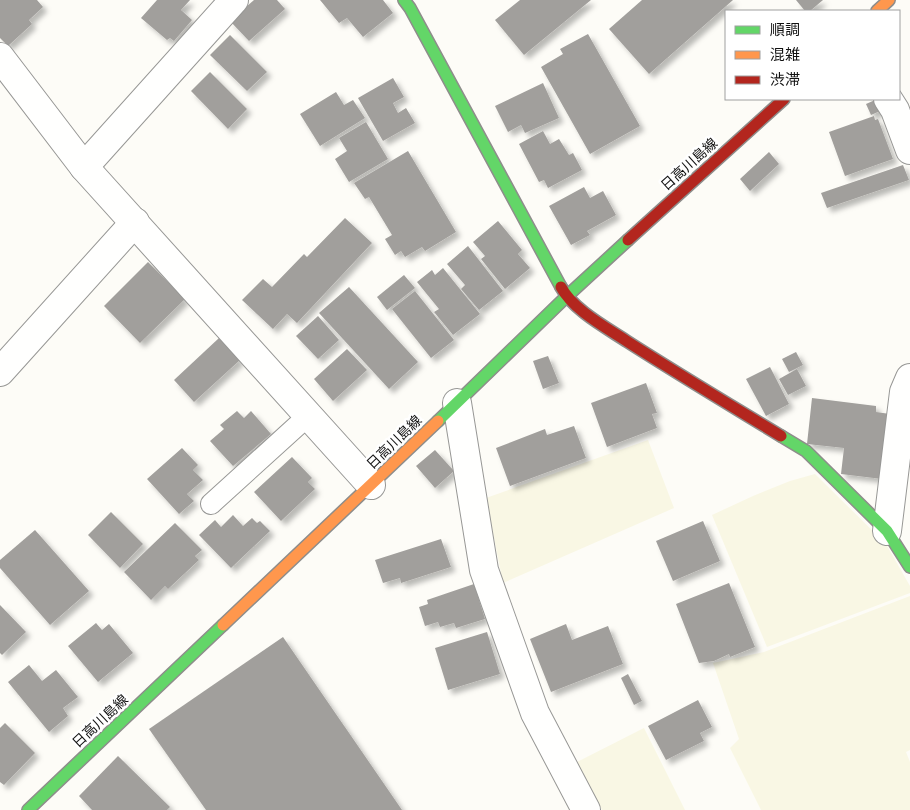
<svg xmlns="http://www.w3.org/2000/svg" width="910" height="810" font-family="Merriweather,'Noto Sans JP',serif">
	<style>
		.farmland { fill: #f9f7e4 }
		.building { fill: #a19f9c; filter: url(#shadow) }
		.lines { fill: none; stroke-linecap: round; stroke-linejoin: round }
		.lane-casing { stroke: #979795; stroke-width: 22 }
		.street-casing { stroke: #979795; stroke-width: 30 }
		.fast-casing { stroke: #8e8d8b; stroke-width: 14 }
		.slow-casing { stroke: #8e8d8b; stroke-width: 14 }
		.jam-casing { stroke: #8e8d8b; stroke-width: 14 }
		.lane { stroke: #fffffe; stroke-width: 20 }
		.street { stroke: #fffffe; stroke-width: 28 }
		.fast { stroke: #63d668; stroke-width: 11 }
		.slow { stroke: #ff974d; stroke-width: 11 }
		.jam { stroke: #b3261e; stroke-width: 11 }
		.labels { text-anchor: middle; stroke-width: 5; stroke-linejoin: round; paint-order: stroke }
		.street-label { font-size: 14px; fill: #111; stroke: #fff }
	</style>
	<defs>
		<filter id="shadow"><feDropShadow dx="4.5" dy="4.5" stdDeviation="2.5" flood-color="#0004"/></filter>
	</defs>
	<rect width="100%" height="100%" fill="#fdfcf7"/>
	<g class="farmland">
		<polygon points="648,440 674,508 503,583 486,498"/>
		<polygon points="815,474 886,544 910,586 910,593 767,647 712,515 753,496 790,481"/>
		<polygon points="910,596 910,750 906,752 910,762 910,810 761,810 730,748 739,739 713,663 764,652"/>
		<polygon points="644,728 685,810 602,810 577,762"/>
	</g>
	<g class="building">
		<polygon points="0,0 37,0 43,7 29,20 32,24 8,46 0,38"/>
		<polygon points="157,0 190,0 181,10 192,20 174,41 170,38 167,40 141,18"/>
		<polygon points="254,0 277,0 285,9 249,41 230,21"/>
		<polygon points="320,0 383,0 393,13 363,37 347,18 339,23"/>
		<polygon points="520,0 591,0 524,55 495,20"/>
		<polygon points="642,0 733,0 649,74 609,29"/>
		<polygon points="796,0 823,0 810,11 805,11"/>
		<polygon points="588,34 640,126 590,154 541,67 563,54 560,49"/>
		<polygon points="230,35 267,72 247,91 210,55"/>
		<polygon points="210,72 247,109 228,129 191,91"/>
		<polygon points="393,78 404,97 393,103 398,113 406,108 415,123 383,141 358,98"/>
		<polygon points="543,83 559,118 525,133 521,125 508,132 495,106"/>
		<polygon points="336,92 344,105 353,100 365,118 320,146 300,114"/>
		<polygon points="875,100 880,111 871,115 866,104"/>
		<polygon points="874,116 875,120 878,119 893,159 845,176 829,132"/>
		<polygon points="366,122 388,159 349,182 335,159 347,151 339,138"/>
		<polygon points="543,131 550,144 559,139 569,155 573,153 582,170 548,188 544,180 539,182 519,144"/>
		<polygon points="408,151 456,232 425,251 422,247 405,257 401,251 395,255 385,239 392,235 369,197 365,199 354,183"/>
		<polygon points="769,152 779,164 750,191 740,179"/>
		<polygon points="903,165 909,180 827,208 821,193"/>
		<polygon points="584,187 590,198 603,191 616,215 587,231 590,235 571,245 549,206"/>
		<polygon points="345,218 372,243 297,323 287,314 273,329 242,300 263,279 272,287 304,254 307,257"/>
		<polygon points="498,221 522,250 518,254 530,268 505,289 481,259 485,256 473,242"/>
		<polygon points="468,246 503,291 479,310 461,289 465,285 447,264"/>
		<polygon points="148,262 185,299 140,343 104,306"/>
		<polygon points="443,268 480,314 453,335 434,312 439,309 417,282 432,270 435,275"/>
		<polygon points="404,275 415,288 387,310 377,297"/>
		<polygon points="349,287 418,362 389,389 319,313"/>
		<polygon points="415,291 454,340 431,358 392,309"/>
		<polygon points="318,316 339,340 318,359 296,336"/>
		<polygon points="219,338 240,360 194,402 174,380"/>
		<polygon points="347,349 367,370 333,401 314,379"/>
		<polygon points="796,352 803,365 789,372 782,359"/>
		<polygon points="548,356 559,383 543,389 533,361"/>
		<polygon points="770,367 789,404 766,416 746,379"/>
		<polygon points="797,369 806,386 788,395 779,379"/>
		<polygon points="646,383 657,413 652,414 657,428 607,447 591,403"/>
		<polygon points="812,398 876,406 876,412 890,414 882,479 841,474 844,448 807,444"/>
		<polygon points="237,411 244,418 251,411 271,434 233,466 210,441 224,429 220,425"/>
		<polygon points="574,426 586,458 510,486 496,448 545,429 547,435"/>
		<polygon points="182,448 198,465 193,470 203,480 187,494 194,501 179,514 147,479"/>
		<polygon points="435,450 454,471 435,488 416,466"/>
		<polygon points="292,457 312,478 308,482 315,489 281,521 254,492"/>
		<polygon points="111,512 143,544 120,568 88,535"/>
		<polygon points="233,515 243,526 252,518 257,523 260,521 270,531 231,568 199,535 215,520 221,527"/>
		<polygon points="703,521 720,561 673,581 656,541"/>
		<polygon points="175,523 202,550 195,556 199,560 168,589 165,586 151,600 124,572"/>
		<polygon points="35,530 89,591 50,625 0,568 0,560"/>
		<polygon points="441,539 451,567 401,583 400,578 383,583 375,560"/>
		<polygon points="729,583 755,647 730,657 729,654 714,661 699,663 676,604"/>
		<polygon points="474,584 485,619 456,628 454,623 440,627 438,622 425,626 419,607 428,604 427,600"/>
		<polygon points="0,605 26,632 2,655 0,653"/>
		<polygon points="96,623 102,630 109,624 133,653 98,682 68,646"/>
		<polygon points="566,624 572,640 608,626 623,664 551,692 530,639"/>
		<polygon points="487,632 500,674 448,690 435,648"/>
		<polygon points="283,637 402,810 206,810 149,729"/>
		<polygon points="29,665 42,681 56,670 78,697 63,708 68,716 49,732 8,682"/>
		<polygon points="628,674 642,701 634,705 621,678"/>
		<polygon points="698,700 712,727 700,733 704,741 666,760 648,726"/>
		<polygon points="5,723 35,753 4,785 0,782 0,728"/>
		<polygon points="118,756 170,807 167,810 92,810 79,796"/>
	</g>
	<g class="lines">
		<defs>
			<polyline id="lane" points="211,504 309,415"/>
			<g id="street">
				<polyline points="0,57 84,167 371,485"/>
				<polyline points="888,99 895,110 910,150"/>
				<polyline points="84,167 234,0"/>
				<polyline points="0,372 135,222"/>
				<polyline points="457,403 484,570 535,713 586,810"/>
				<polyline points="887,531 904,392 910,378"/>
			</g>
			<g id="fast">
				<polyline points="404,0 410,8 561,287"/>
				<polyline points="438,421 566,297 628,240"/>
				<polyline points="781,436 806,451 887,531 910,567"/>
				<polyline points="28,810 223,625"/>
			</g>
			<g id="slow">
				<polyline points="877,11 889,0"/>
				<polyline points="223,625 438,421"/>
			</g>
			<g id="jam">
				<polyline points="628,240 784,99"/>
				<path d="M561 287C573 310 607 328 628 342 678 374 730 405 781 436"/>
			</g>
		</defs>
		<use href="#lane" class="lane-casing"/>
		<use href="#street" class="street-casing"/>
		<use href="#fast" class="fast-casing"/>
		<use href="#slow" class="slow-casing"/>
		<use href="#jam" class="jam-casing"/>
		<use href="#lane" class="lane"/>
		<use href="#street" class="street"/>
		<use href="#fast" class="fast"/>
		<use href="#slow" class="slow"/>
		<use href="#jam" class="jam"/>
	</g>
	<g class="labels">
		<g class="street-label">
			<text transform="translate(689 164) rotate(-42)" y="5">日高川島線</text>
			<text transform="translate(394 442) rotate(-44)" y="5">日高川島線</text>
			<text transform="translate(100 721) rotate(-43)" y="5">日高川島線</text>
		</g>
	</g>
	<rect x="725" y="10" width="175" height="90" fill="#ffffff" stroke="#a0a0a0"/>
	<rect x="735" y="26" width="25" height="8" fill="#63d668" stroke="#a0a0a0"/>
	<text x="770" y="35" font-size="15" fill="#111111">順調</text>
	<rect x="735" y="51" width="25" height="8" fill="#ff974d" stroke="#a0a0a0"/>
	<text x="770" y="60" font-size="15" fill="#111111">混雑</text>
	<rect x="735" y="76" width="25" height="8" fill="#b3261e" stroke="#a0a0a0"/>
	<text x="770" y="85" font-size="15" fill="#111111">渋滞</text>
</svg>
